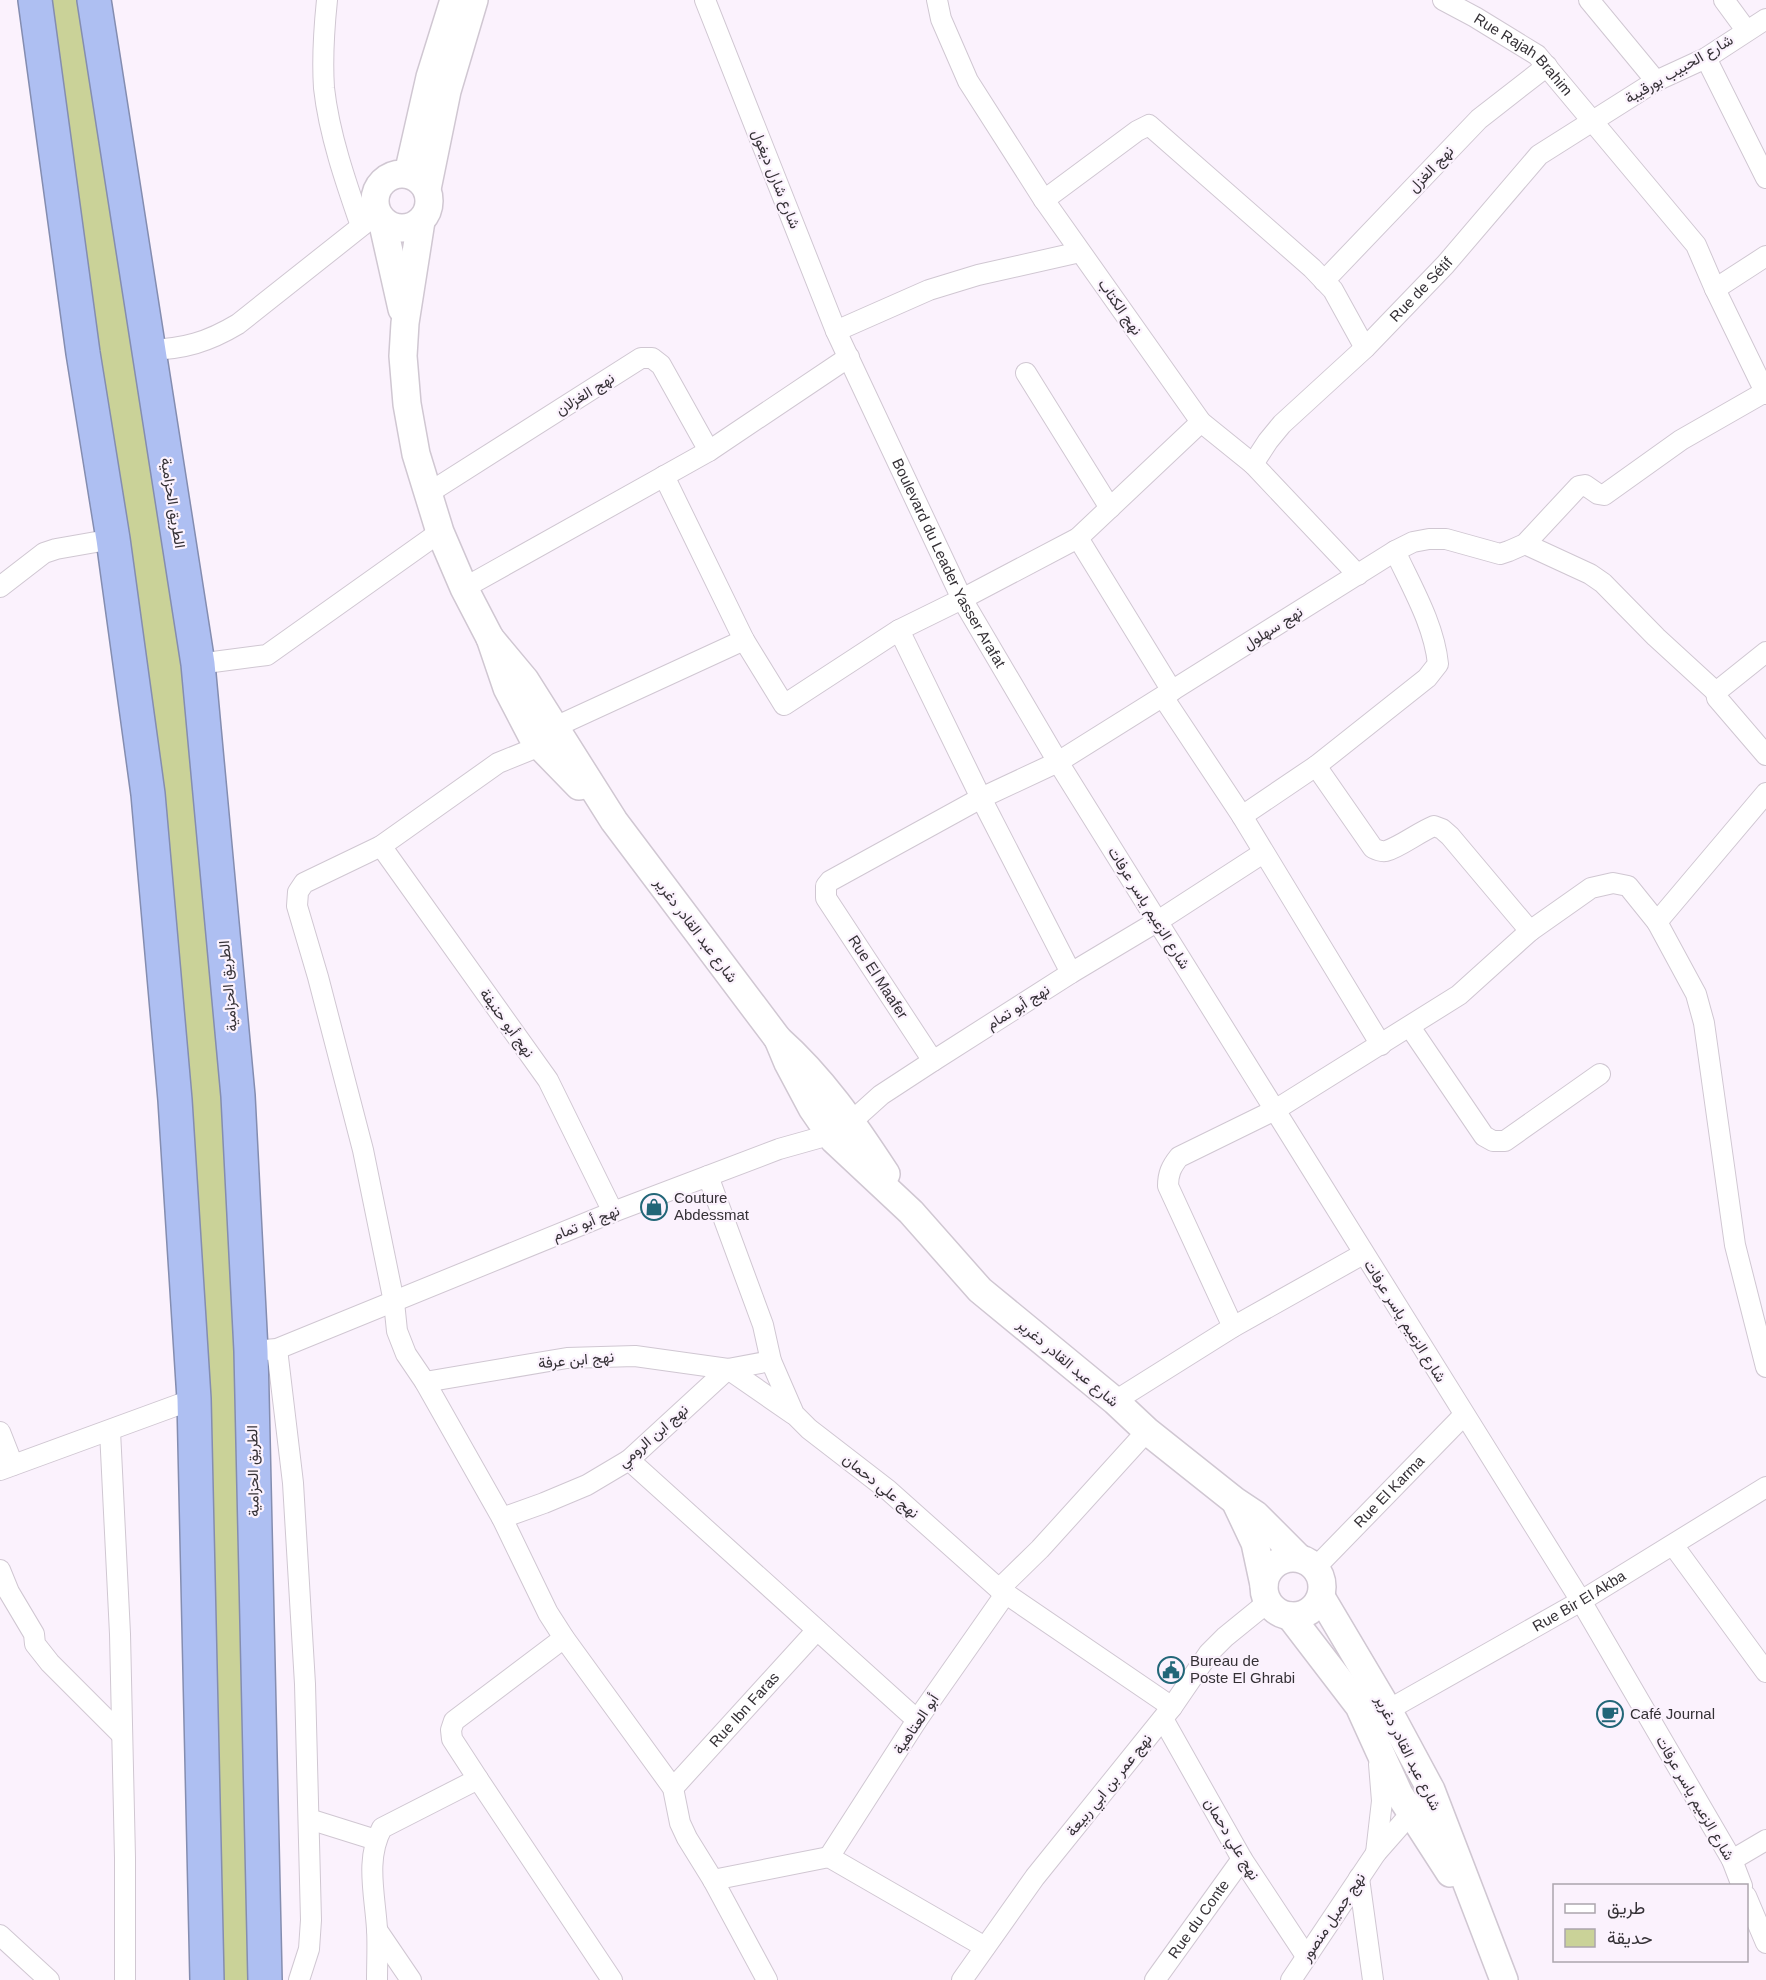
<svg xmlns="http://www.w3.org/2000/svg" width="1766" height="1980" font-family="Helvetica,Vazirmatn,sans-serif">
	<style>
		.green { fill: #cad298 }
		.lines { fill: none; stroke-linecap: round; stroke-linejoin: round }
		.street-casing { stroke: #d0c7d2; stroke-width: 22 }
		.secondary-casing { stroke: #d0c7d2; stroke-width: 30 }
		.highway-casing { stroke: #848db0; stroke-width: 36 }
		.street { stroke: #fff; stroke-width: 20 }
		.secondary { stroke: #fff; stroke-width: 27 }
		.highway { stroke: #aebff2; stroke-width: 33 }
		.labels { text-anchor: middle; stroke-width: 4.5; stroke-linejoin: round; paint-order: stroke }
		.street-label { font-size: 15px; fill: #353136; stroke: #fbf2fd }
		.poi-label { font-size: 15px; fill: #353136; stroke: #fbf2fd; text-anchor: start }
	</style>
	<rect width="100%" height="100%" fill="#fbf2fd"/>
	<polygon class="green" points="48,0 87,0 173,605 196,787 223,1094 236,1352 249,1980 222,1980 207,1353"/>
	<g class="lines">
		<defs>
			<g id="street">
				<path d="M327 0C324 29 322 58 324 88 329 134 346 183 361 226"/>
				<path id="s1" d="M705 0 836 331 962 599 1058 762 1581 1601 1732 1860 1742 1886"/>
				<polyline points="937,0 941,19 968,81 1044,200 1201,422 1253,464 1358,575"/>
				<path id="s2" d="M1443 0 1475 17 1537 55 1696 245 1715 289 1766 394"/>
				<polyline points="1589,0 1656,81"/>
				<polyline points="1724,0 1746,30"/>
				<polyline points="1706,58 1766,178"/>
				<polyline points="1044,200 1137,131 1149,125 1312,268 1333,290 1365,348"/>
				<polyline points="1324,281 1479,119 1547,66"/>
				<polyline points="1715,289 1766,256"/>
				<polyline points="836,331 929,290 978,275 1080,252"/>
				<path d="M149 350C184 349 208 342 238 324L378 213"/>
				<polyline points="1026,373 1110,508"/>
				<path id="s3" d="M1253 464 1268 441 1282 424 1365 348 1445 265 1539 155 1656 81 1706 58 1766 19"/>
				<polyline points="664,476 744,640 784,705 899,630"/>
				<polyline points="427,494 641,358 652,358 661,365 709,451"/>
				<polyline points="1078,538 1172,691"/>
				<polyline points="1525,544 1590,574 1603,583 1656,637 1716,692"/>
				<polyline points="0,587 44,553 56,549 113,539"/>
				<polyline points="464,588 709,451 849,357"/>
				<polyline points="744,640 555,727 549,738 540,746 498,763 381,846 304,883 298,892 297,906 318,977 363,1150 394,1302 397,1331 406,1354 425,1382 502,1518 548,1613 564,1638 673,1788 680,1823 687,1838 713,1880 767,1980"/>
				<polyline points="1766,652 1716,692 1717,698 1766,755"/>
				<polyline points="198,664 267,655 440,532"/>
				<polyline points="1163,697 1242,816 1381,1045"/>
				<path d="M1316 766 1373 848C1377 850 1381 852 1386 851 1400 847 1419 832 1434 826L1442 829 1450 836 1530 931"/>
				<path d="M1242 816 1316 766 1427 678 1438 664C1434 624 1411 586 1395 551"/>
				<polyline points="381,846 548,1080 613,1212"/>
				<polyline points="1657,922 1766,793"/>
				<polyline points="1071,973 981,798 899,630 962,599 1078,538 1201,422"/>
				<polyline points="1410,1027 1484,1136 1493,1141 1505,1141 1600,1074"/>
				<polyline points="933,1061 826,898 826,886 830,881 981,798 1058,762 1395,551 1413,542 1429,539 1446,539 1500,554 1509,551 1525,544 1579,486 1585,485 1598,494 1604,495 1681,440 1765,392"/>
				<polyline points="708,1176 763,1325 771,1361 794,1414 809,1429 888,1490 999,1589 1172,1707"/>
				<path d="M1233 1327 1168 1186C1168 1174 1171 1167 1179 1157L1275 1110 1459 995 1530 931 1591 888 1613 883 1628 886 1657 922 1696 994 1704 1023 1735 1245 1766 1367"/>
				<polyline points="277,1349 293,1483 305,1684 311,1920 309,1949 299,1980"/>
				<polyline points="251,1351 277,1349 613,1212 779,1149 836,1133 851,1122 881,1095 933,1061 1071,973 1158,921 1263,853"/>
				<polyline points="728,1369 793,1414"/>
				<polyline points="425,1382 567,1358 635,1356 728,1369 771,1361"/>
				<polyline points="1115,1401 1233,1327 1363,1254"/>
				<polyline points="110,1431 120,1634 125,1858 125,1980"/>
				<polyline points="0,1432 13,1465"/>
				<polyline points="629,1460 917,1720"/>
				<polyline points="0,1470 194,1399"/>
				<polyline points="502,1518 544,1503 587,1485 629,1460 728,1369"/>
				<polyline points="1673,1545 1766,1672"/>
				<path id="s4" d="M1316 1567 1464 1415"/>
				<polyline points="0,1570 9,1592 34,1634 35,1644 50,1663 122,1735"/>
				<polyline points="999,1589 1040,1549 1147,1431"/>
				<path id="s5" d="M1388 1710 1581 1601 1766 1487"/>
				<polyline points="1163,1719 1242,1859 1306,1956"/>
				<polyline points="478,1779 612,1980"/>
				<path id="s6" d="M673 1788 817 1630"/>
				<polyline points="309,1819 376,1840"/>
				<polyline points="1376,1853 1382,1801 1379,1764"/>
				<polyline points="829,1857 917,1720 1006,1593"/>
				<polyline points="1732,1860 1766,1840"/>
				<polyline points="1359,1878 1373,1980"/>
				<polyline points="713,1880 829,1857 985,1947"/>
				<polyline points="1746,1896 1766,1943"/>
				<polyline points="377,1930 411,1980"/>
				<polyline points="0,1935 49,1980"/>
				<path d="M377 1980C377 1963 378 1946 377 1929 375 1895 365 1859 382 1828L478 1779 452 1739 451 1730 454 1721 564 1638"/>
				<polyline points="962,1980 1035,1877 1172,1707 1209,1653 1225,1637 1268,1602"/>
				<path id="s7" d="M1155 1980 1242 1859"/>
				<polyline points="1291,1980 1376,1853 1420,1803"/>
			</g>
			<g id="secondary">
				<circle cx="402" cy="201" r="27"/>
				<polyline points="408,174 430,77 454,0"/>
				<polyline points="427,189 447,91 474,0"/>
				<polyline points="382,220 402,309"/>
				<polyline points="421,221 405,323 403,356 407,404 416,454 440,532 464,588 490,638 507,688 532,736 540,746 579,786"/>
				<path d="M490 638 525 680 614 821 778 1039C822 1078 854 1125 886 1174"/>
				<polyline points="778,1039 788,1063 812,1108 834,1140 911,1212 980,1290 1115,1401 1147,1431 1235,1501 1256,1515 1299,1558"/>
				<polyline points="1237,1505 1255,1543 1264,1585"/>
				<circle cx="1293" cy="1587" r="29"/>
				<polyline points="1321,1597 1388,1710 1431,1790 1504,1980"/>
				<polyline points="1290,1616 1359,1706 1399,1794 1450,1873"/>
			</g>
			<g id="highway">
				<polyline points="35,0 83,353 113,539 148,794 175,1100 194,1399 207,1980"/>
				<polyline points="94,0 198,664 238,1096 251,1351 265,1980"/>
			</g>
		</defs>
		<use href="#street" class="street-casing"/>
		<use href="#secondary" class="secondary-casing"/>
		<use href="#highway" class="highway-casing"/>
		<use href="#street" class="street"/>
		<use href="#secondary" class="secondary"/>
		<use href="#highway" class="highway"/>
	</g>
	<defs>
		<symbol id="shop-ring" viewBox="-11 -11 22 22"><circle r="9.5" fill="#fbf2fd" stroke="#226678" stroke-width="1.5"/><path d="M-5-2.5h2.3a2.7 3.5 0 0 1 5.4 0H5L5.5 6h-11ZM-1.5-2.5h3a1.5 2.3 0 0 0-3 0Z" fill="#226678"/></symbol>
		<symbol id="civic-ring" viewBox="-11 -11 22 22"><circle r="9.5" fill="#fbf2fd" stroke="#226678" stroke-width="1.5"/><path d="M-.6-6.5H3V-4.5H.6V-3L4-1V1h2V6H-6V1h2V-1L-.6-3ZM-1.2 2.5V6h2.4V2.5Z" fill="#226678"/></symbol>
		<symbol id="cafe-ring" viewBox="-11 -11 22 22"><circle r="9.5" fill="#fbf2fd" stroke="#226678" stroke-width="1.5"/><path d="M-5.5-4.5H6V0H3Q3 3.5 0 3.5H-2.5Q-5.5 3.5-5.5 0ZM3-3.2v2h1.7v-2ZM-6 4.5H4V6H-6Z" fill="#226678"/></symbol>
	</defs>
	<g fill-rule="evenodd">
		<use href="#shop-ring" x="639" y="1192" width="30" height="30"/>
		<use href="#civic-ring" x="1156" y="1655" width="30" height="30"/>
		<use href="#cafe-ring" x="1595" y="1699" width="30" height="30"/>
	</g>
	<g class="labels">
		<g class="street-label">
			<text dy="5" stroke="none"><textPath href="#s2" startOffset="98">Rue Rajah Brahim</textPath></text>
			<text transform="translate(1679 69) rotate(-30)" y="5">شارع الحبيب بورقيبة</text>
			<text transform="translate(1431 169) rotate(-46)" y="5">نهج الغزل</text>
			<text transform="translate(776 179) rotate(68)" y="5">شارع شارل ديغول</text>
			<text dy="5" stroke="none"><textPath href="#s3" startOffset="243">Rue de Sétif</textPath></text>
			<text transform="translate(1120 307) rotate(55)" y="5">نهج الكتاب</text>
			<text transform="translate(585 394) rotate(-32)" y="5">نهج الغزلان</text>
			<text transform="translate(173 503) rotate(81)" y="5">الطريق الحزامية</text>
			<text dy="5" stroke="none"><textPath href="#s1" startOffset="614">Boulevard du Leader Yasser Arafat</textPath></text>
			<text transform="translate(1273 628) rotate(-32)" y="5">نهج سهلول</text>
			<text transform="translate(1149 908) rotate(58)" y="5">شارع الزعيم ياسر عرفات</text>
			<text transform="translate(696 930) rotate(53)" y="5">شارع عبد القادر دغرير</text>
			<text transform="translate(878 977) rotate(57)" y="5">Rue El Maafer</text>
			<text transform="translate(228 986) rotate(-95)" y="5">الطريق الحزامية</text>
			<text transform="translate(1018 1007) rotate(-32)" y="5">نهج أبو تمام</text>
			<text transform="translate(507 1023) rotate(54)" y="5">نهج أبو حنيفة</text>
			<text transform="translate(586 1223) rotate(-22)" y="5">نهج أبو تمام</text>
			<text transform="translate(1405 1321) rotate(58)" y="5">شارع الزعيم ياسر عرفات</text>
			<text transform="translate(576 1360) rotate(-5)" y="5">نهج ابن عرفة</text>
			<text transform="translate(1068 1363) rotate(40)" y="5">شارع عبد القادر دغرير</text>
			<text transform="translate(653 1436) rotate(-41)" y="5">نهج ابن الرومي</text>
			<text transform="translate(253 1471) rotate(-91)" y="5">الطريق الحزامية</text>
			<text transform="translate(881 1486) rotate(39)" y="5">نهج علي دحمان</text>
			<text dy="5" stroke="none"><textPath href="#s4" startOffset="105">Rue El Karma</textPath></text>
			<text dy="5" stroke="none"><textPath href="#s5" startOffset="220">Rue Bir El Akba</textPath></text>
			<text dy="5" stroke="none"><textPath href="#s6" startOffset="106">Rue Ibn Faras</textPath></text>
			<text transform="translate(916 1724) rotate(-56)" y="5">أبو العتاهية</text>
			<text transform="translate(1408 1753) rotate(63)" y="5">شارع عبد القادر دغرير</text>
			<text transform="translate(1109 1785) rotate(-51)" y="5">نهج عمر بن ابي ربيعة</text>
			<text transform="translate(1695 1798) rotate(60)" y="5">شارع الزعيم ياسر عرفات</text>
			<text transform="translate(1232 1839) rotate(59)" y="5">نهج علي دحمان</text>
			<text transform="translate(1333 1917) rotate(-56)" y="5">نهج جميل منصور</text>
			<text dy="5" stroke="none"><textPath href="#s7" startOffset="75">Rue du Conte</textPath></text>
		</g>
		<g class="poi-label">
			<text x="674" y="1203">Couture<tspan x="674" dy="17">Abdessmat</tspan></text>
			<text x="1190" y="1666">Bureau de<tspan x="1190" dy="17">Poste El Ghrabi</tspan></text>
			<text x="1630" y="1719">Café Journal</text>
		</g>
	</g>
	<rect x="1553" y="1884" width="195" height="78" fill="#fbf2fd" stroke="#aca5ad" stroke-width="1.5"/>
	<rect x="1565" y="1904" width="30" height="9" fill="#ffffff" stroke="#aca5ad" stroke-width="1.5"/>
	<text x="1607" y="1914" font-size="18" fill="#353136">طريق</text>
	<rect x="1565" y="1929" width="30" height="18" fill="#cad298" stroke="#aca5ad" stroke-width="1.5"/>
	<text x="1607" y="1944" font-size="18" fill="#353136">حديقة</text>
</svg>
